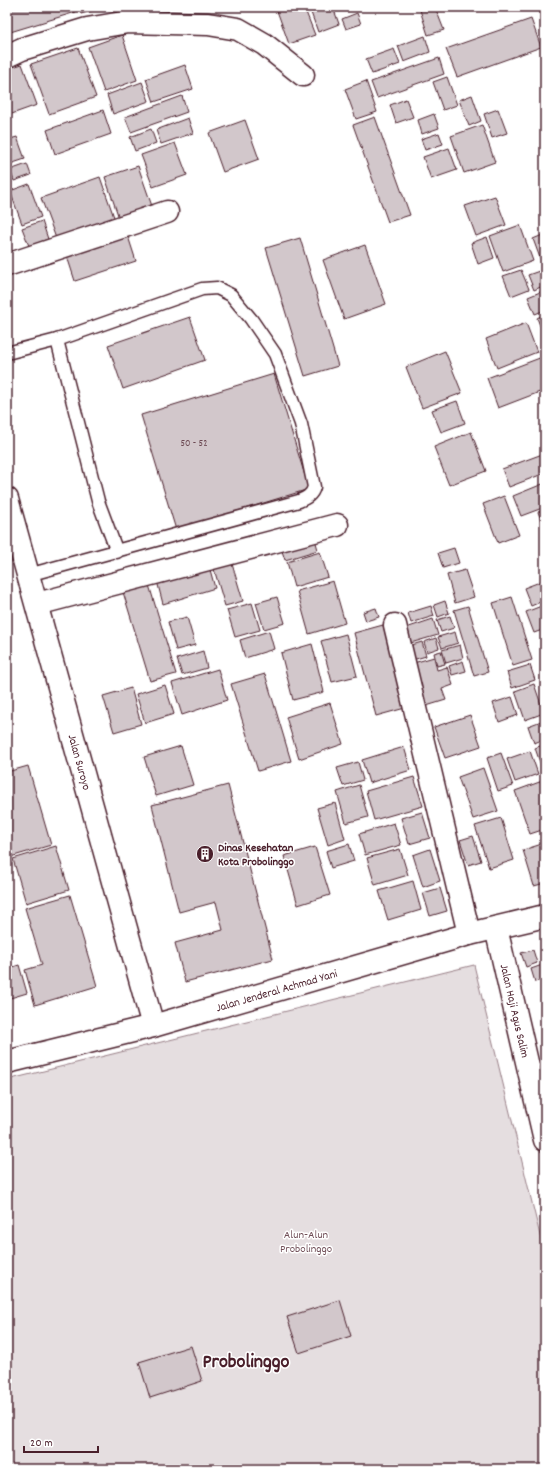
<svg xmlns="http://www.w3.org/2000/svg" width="552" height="1476" font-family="Dekko,sans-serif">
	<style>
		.green { fill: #e5dee0; stroke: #987e86 }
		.building { fill: #d2c7cb; stroke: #4a1f2b }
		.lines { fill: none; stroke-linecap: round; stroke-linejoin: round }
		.service-casing { stroke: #4a1f2b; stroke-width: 15 }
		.minor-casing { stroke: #4a1f2b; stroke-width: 25 }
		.tertiary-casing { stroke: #4a1f2b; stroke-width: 25 }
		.secondary-casing { stroke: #4a1f2b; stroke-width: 25 }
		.service { stroke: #fff; stroke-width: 12 }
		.minor { stroke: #fff; stroke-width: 22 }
		.tertiary { stroke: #fff; stroke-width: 22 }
		.secondary { stroke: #fff; stroke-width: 22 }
		.labels { text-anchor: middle; stroke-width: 3; stroke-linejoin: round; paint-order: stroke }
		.number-label { font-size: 10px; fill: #6c4953 }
		.street-label { font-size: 12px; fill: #4a1f2b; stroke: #fff }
		.poi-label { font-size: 12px; font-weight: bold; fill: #4a1f2b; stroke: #fff; text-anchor: start }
		.park-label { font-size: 12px; fill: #714f58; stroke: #fff }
		.town-label { font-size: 20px; font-weight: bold; fill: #4a1f2b; stroke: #fff }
	</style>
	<rect width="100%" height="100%" fill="#fff"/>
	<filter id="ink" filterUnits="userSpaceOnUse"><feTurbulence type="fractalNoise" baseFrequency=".025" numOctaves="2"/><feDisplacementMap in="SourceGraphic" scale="8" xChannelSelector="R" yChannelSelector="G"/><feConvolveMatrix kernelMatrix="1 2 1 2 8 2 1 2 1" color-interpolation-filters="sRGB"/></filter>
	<g filter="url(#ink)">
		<polygon class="green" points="474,965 545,1256 545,1469 7,1469 7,1080"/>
		<g class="building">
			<polygon points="7,7 75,7 76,12 7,33"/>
			<polygon points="79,7 102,7 102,8 81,14"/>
			<polygon points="279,7 304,7 315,35 289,44 276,8"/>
			<polygon points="309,7 333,7 339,24 318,32"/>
			<polygon points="428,7 435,7 444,30 428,35 420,10"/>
			<polygon points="357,13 361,24 346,29 342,19"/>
			<polygon points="531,19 541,47 457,77 446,49"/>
			<polygon points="122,35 137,80 104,92 88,47"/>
			<polygon points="425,36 430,52 404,62 398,46"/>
			<polygon points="78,48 96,97 49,114 31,64"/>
			<polygon points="394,49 400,64 372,74 366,59"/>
			<polygon points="439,58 444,74 377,98 371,82"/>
			<polygon points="22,64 37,105 9,115 7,109 7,69"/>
			<polygon points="185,65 193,89 154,102 146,79"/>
			<polygon points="447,77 457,105 443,110 433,82"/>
			<polygon points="366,81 377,112 356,119 345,89"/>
			<polygon points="142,82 149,101 113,114 107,95"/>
			<polygon points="472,95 481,121 469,126 459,100"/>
			<polygon points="182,96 187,112 131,132 125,117"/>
			<polygon points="406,99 413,117 396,123 390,105"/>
			<polygon points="498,109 507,133 492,138 484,114"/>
			<polygon points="103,110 111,134 55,154 47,130"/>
			<polygon points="434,114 439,128 422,134 418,120"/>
			<polygon points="375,117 410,215 388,222 353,125"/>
			<polygon points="188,118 193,133 161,144 156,130"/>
			<polygon points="245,120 259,159 223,172 209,133"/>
			<polygon points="482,125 495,162 464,173 451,136"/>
			<polygon points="151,129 156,143 135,151 130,137"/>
			<polygon points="439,133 443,144 425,150 421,139"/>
			<polygon points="17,137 25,159 7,165 7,140"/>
			<polygon points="175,143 187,175 153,187 141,155"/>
			<polygon points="449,148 457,170 431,179 423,157"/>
			<polygon points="27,164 31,175 14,181 10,170"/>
			<polygon points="138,166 153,209 120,221 105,177"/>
			<polygon points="100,177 115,220 57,241 41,198"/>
			<polygon points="29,184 41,217 22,224 10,191"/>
			<polygon points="495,196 506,225 476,236 465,206"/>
			<polygon points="42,221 48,239 29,246 22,228"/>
			<polygon points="520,225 533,261 503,272 490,236"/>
			<polygon points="126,230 136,261 75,281 65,250"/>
			<polygon points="545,234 545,265 543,266 533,239"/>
			<polygon points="487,237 494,258 478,264 471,243"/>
			<polygon points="300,238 338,366 305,376 266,248"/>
			<polygon points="365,245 386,304 344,319 323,260"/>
			<polygon points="545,269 545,285 534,290 528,275"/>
			<polygon points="521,270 529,289 511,296 503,276"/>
			<polygon points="545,290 545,310 535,314 528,297"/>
			<polygon points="545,314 545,327 541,328 537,318"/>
			<polygon points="190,317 205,360 123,389 108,345"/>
			<polygon points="526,323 537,352 497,368 486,339"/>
			<polygon points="445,351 462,393 422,408 406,367"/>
			<polygon points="545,356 545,390 498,408 487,378"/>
			<polygon points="274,374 309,489 176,530 141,415"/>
			<polygon points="457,401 465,423 441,432 432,410"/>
			<polygon points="471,432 486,471 449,485 434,447"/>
			<polygon points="545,453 545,473 509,487 502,469"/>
			<polygon points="545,483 545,507 521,516 513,496"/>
			<polygon points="504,496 519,535 498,543 483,504"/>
			<polygon points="545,509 545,518 541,520 538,512"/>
			<polygon points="314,535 318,550 285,560 280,545"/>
			<polygon points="454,548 459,563 443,568 438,553"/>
			<polygon points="320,552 328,577 294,587 287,562"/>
			<polygon points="232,564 243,601 225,606 214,569"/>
			<polygon points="209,566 215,588 163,604 157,581"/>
			<polygon points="465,570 474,597 455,603 447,575"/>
			<polygon points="545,580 545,600 531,606 524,588"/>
			<polygon points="333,581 345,623 309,634 297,591"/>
			<polygon points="149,585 176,674 150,681 123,592"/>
			<polygon points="277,597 285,623 264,629 256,603"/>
			<polygon points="512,597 532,660 513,666 493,603"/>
			<polygon points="445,601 449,613 438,617 434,605"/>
			<polygon points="252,603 260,630 235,637 227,610"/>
			<polygon points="544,605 545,629 534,633 526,612"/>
			<polygon points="431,606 434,616 411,623 408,613"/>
			<polygon points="468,606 488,672 474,676 454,610"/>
			<polygon points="376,608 379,617 366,621 363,612"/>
			<polygon points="450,616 454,628 441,632 437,620"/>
			<polygon points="187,617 195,645 176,650 168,622"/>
			<polygon points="433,619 438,635 407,644 403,629"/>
			<polygon points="383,625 405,708 376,716 354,633"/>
			<polygon points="269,631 274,649 245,658 240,640"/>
			<polygon points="455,632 458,643 442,648 438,637"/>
			<polygon points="346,634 357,676 332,682 321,641"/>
			<polygon points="436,638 439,648 427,652 424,642"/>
			<polygon points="422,642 426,656 409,661 405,647"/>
			<polygon points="312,644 324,692 293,700 281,653"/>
			<polygon points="460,645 463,658 446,663 442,650"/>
			<polygon points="203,651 207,668 182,675 177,659"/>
			<polygon points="441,651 445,664 437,666 434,653"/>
			<polygon points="434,657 437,670 447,667 453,685 442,689 446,700 423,707 410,664"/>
			<polygon points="463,661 466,671 452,675 449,666"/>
			<polygon points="530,665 535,680 512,688 507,672"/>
			<polygon points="218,669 227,700 182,715 172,683"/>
			<polygon points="265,674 291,761 258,771 231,684"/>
			<polygon points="534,684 544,713 525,720 515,691"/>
			<polygon points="165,685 174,714 145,723 136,694"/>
			<polygon points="131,688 141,724 114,732 103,696"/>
			<polygon points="512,697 518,715 499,722 493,703"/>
			<polygon points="330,703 343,744 299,759 286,717"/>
			<polygon points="470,715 481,746 445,758 434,727"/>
			<polygon points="544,720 545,739 534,743 528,726"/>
			<polygon points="545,744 545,771 543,771 535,748"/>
			<polygon points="181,746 193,785 156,796 144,757"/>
			<polygon points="404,747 411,770 369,783 362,760"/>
			<polygon points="530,751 538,774 515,782 507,759"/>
			<polygon points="501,753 513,786 498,791 487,758"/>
			<polygon points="358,762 363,780 343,786 337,768"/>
			<polygon points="28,766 51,845 7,858 7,772"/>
			<polygon points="483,768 498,811 473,819 458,777"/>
			<polygon points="414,777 423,806 374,820 366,791"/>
			<polygon points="545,780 545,829 530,834 515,791"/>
			<polygon points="228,785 273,959 185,982 175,943 223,930 216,902 179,912 152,805"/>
			<polygon points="359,785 368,817 346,823 337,792"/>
			<polygon points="335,803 345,839 328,845 317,808"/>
			<polygon points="422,812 430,838 409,844 401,818"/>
			<polygon points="501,818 514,860 489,868 475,826"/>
			<polygon points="394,823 401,845 365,855 359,834"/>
			<polygon points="473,836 481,861 468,865 460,840"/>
			<polygon points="545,843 545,883 534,886 523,850"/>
			<polygon points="349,844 354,861 331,868 326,851"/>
			<polygon points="56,846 69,890 26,903 13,859"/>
			<polygon points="315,847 330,895 298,905 284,856"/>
			<polygon points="400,849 408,875 375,885 367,858"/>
			<polygon points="430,849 440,881 423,887 413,855"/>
			<polygon points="413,881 421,910 388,920 379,891"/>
			<polygon points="440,888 447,911 430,916 423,893"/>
			<polygon points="70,895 97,986 35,1005 25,970 42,965 25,908"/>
			<polygon points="533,950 537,963 526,967 521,953"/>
			<polygon points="545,964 545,979 535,982 531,969"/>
			<polygon points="19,965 27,993 7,999 7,969"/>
			<polygon points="340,1300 351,1336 299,1353 287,1317"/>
			<polygon points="191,1346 202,1381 150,1398 139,1362"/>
		</g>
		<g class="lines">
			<defs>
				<g id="service">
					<polyline points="57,340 98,501 117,552"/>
					<path d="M7 353 57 340 202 289 217 288 231 295 251 319 275 354 301 424 314 487C312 495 306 498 299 501L28 575"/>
				</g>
				<g id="minor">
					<polyline points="7,56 22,49 87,29 128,22 208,24 238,29 264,44 303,75"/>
					<polyline points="7,265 167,212"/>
					<polyline points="37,604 337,525"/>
					<polyline points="395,625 469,934"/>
				</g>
				<g id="tertiary">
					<path id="s1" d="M496 928 545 1140"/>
				</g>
				<g id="secondary">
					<path id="s2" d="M7 499 153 1026"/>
					<path id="s3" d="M7 1062 153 1026 469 934 545 916"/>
				</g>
			</defs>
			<use href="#service" class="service-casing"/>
			<use href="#minor" class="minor-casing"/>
			<use href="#tertiary" class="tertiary-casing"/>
			<use href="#secondary" class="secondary-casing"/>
			<use href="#service" class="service"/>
			<use href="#minor" class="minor"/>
			<use href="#tertiary" class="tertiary"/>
			<use href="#secondary" class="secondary"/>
		</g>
	</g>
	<defs>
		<symbol id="building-disc" viewBox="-11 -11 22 22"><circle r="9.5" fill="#4a1f2b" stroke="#fff"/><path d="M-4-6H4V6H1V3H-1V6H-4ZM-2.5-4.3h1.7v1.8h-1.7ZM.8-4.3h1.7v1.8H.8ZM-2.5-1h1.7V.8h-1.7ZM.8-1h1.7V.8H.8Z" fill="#fff"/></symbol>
	</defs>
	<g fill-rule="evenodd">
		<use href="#building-disc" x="195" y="844" width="20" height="20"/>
	</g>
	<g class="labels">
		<g class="number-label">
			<text x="194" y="446">50 - 52</text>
		</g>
		<g class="street-label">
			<text dy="4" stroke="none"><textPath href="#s2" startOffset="273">Jalan Suroyo</textPath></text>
			<text dy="4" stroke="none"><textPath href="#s3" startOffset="279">Jalan Jenderal Achmad Yani</textPath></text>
			<text dy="4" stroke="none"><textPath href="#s1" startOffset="85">Jalan Haji Agus Salim</textPath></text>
		</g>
		<g class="poi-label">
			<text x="218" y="851">Dinas Kesehatan<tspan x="218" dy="14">Kota Probolinggo</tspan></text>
		</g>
		<g class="park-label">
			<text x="306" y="1238">Alun-Alun<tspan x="306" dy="14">Probolinggo</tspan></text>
		</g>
		<g class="town-label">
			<text x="246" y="1367">Probolinggo</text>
		</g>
	</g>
	<rect width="552" height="1476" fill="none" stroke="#fff" stroke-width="24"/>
	<rect x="12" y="12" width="528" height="1452" fill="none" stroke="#4a1f2b" stroke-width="1.5" filter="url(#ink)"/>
	<path d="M24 1446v6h74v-6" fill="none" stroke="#4a1f2b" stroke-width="2"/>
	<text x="30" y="1446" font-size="12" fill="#4a1f2b" stroke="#ffffff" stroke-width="3" paint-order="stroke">20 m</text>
</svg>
